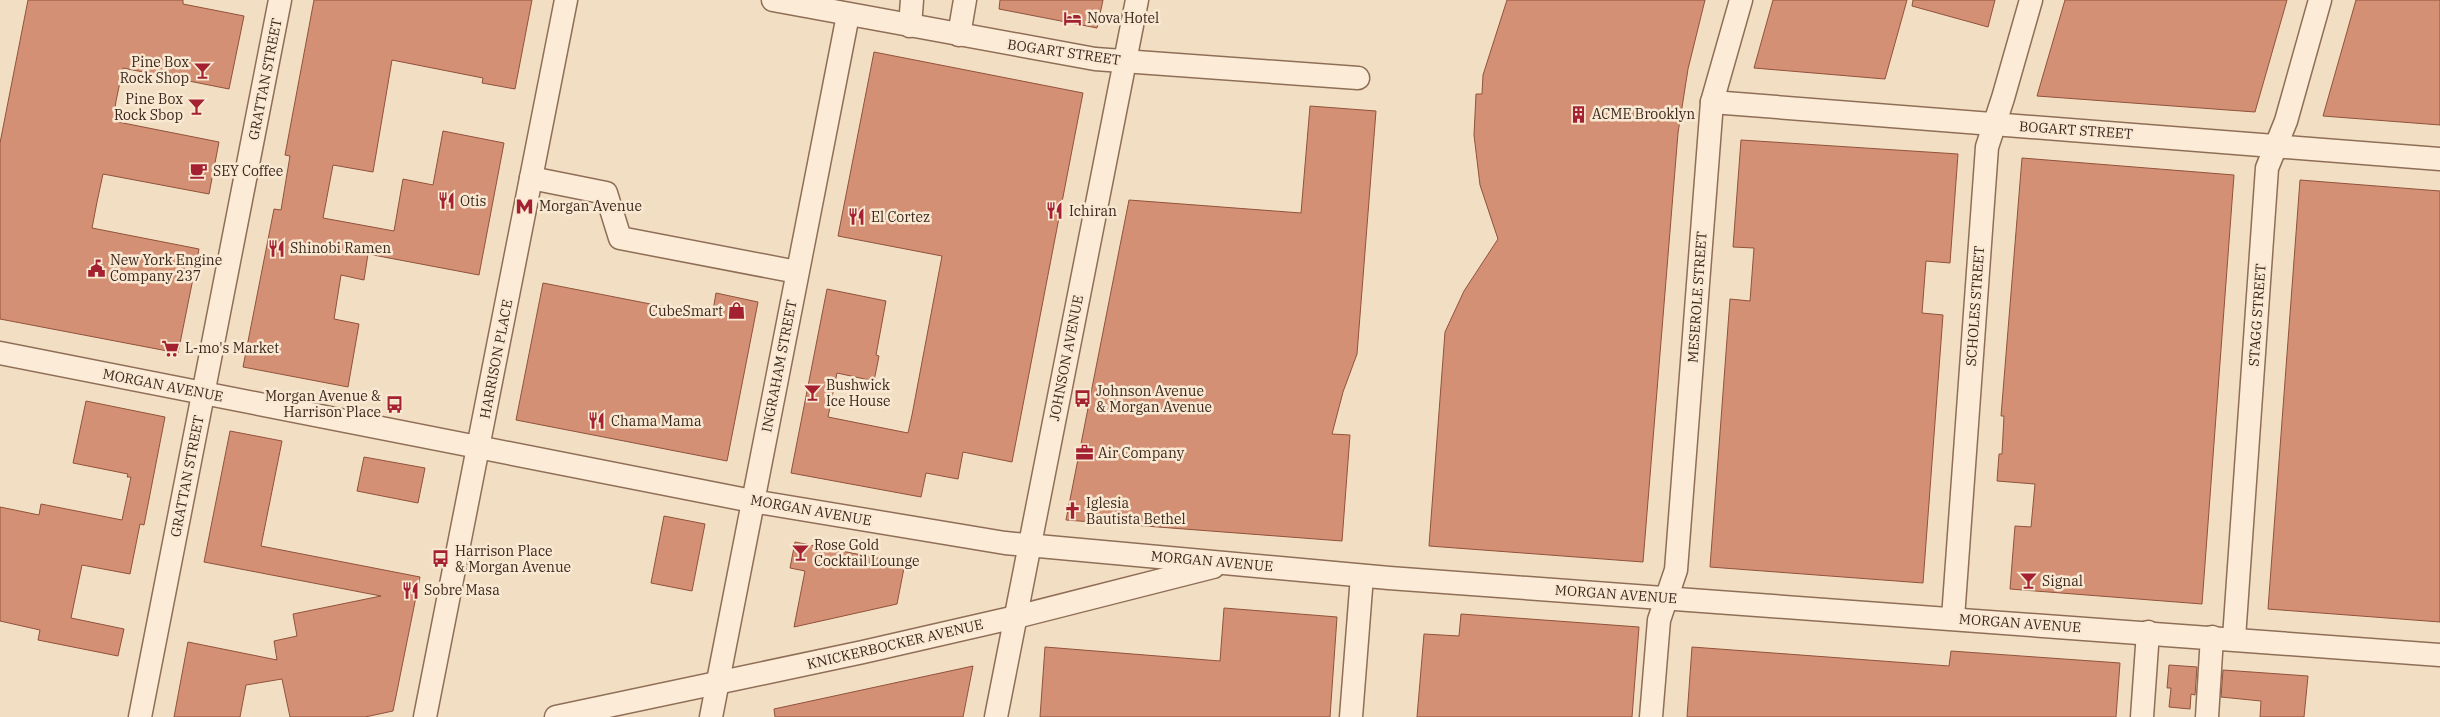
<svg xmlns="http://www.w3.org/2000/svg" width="2440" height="717" font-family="'IBM Plex Serif',serif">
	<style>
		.building { fill: #d49075; stroke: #90523b }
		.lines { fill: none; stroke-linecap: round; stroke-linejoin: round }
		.minor-casing { stroke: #8f6e57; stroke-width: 25 }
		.minor { stroke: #fcecd7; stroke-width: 22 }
		.labels { text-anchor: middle; stroke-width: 5; stroke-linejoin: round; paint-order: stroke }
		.poi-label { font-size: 14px; fill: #3d281d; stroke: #f9e9d3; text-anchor: start }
		.street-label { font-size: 14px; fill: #3d281d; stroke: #f9e9d3 }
	</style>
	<rect width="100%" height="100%" fill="#f2dec2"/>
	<g class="building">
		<polygon points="28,0 183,0 183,4 244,16 229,89 123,68 116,101 113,121 219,142 209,194 103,174 97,202 92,228 199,249 178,353 0,319 0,143"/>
		<polygon points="314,0 532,0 515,89 482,83 483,78 392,60 373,172 333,165 323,218 394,231 403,179 433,185 443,131 504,143 479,275 368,254 364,280 341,275 334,319 359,324 348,387 243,367 274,209 281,210 290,156 285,155"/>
		<polygon points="1000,0 1103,0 1097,28 999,9"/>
		<polygon points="1507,0 1705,0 1688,69 1678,133 1643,562 1429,546 1445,332 1464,291 1498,239 1480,185 1474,135 1476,94 1482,94 1483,75"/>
		<polygon points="1773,0 1907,0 1885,79 1754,68"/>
		<polygon points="1913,0 1995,0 1988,27 1912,6"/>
		<polygon points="2065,0 2287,0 2255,112 2037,96"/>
		<polygon points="2356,0 2440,0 2440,125 2323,116"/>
		<polygon points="874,52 1083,93 1012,462 963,452 958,479 926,473 921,497 791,473 827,289 886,301 876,355 879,356 874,381 837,373 828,417 908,433 912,415 942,256 838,236"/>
		<polygon points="1310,106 1376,111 1357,354 1343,392 1332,434 1350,435 1342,541 1066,520 1129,200 1301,213"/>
		<polygon points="1741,140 1958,154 1950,263 1926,261 1922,313 1943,315 1923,583 1710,567 1730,299 1750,301 1754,248 1733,247"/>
		<polygon points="2022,158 2234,175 2202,604 2010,589 2015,526 2031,527 2035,484 1997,481 1999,454 2002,454 2004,416 2001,416"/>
		<polygon points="2300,180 2440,191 2440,622 2268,609"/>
		<polygon points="543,283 712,316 716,293 758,302 727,461 516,420"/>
		<polygon points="86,401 165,417 144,525 140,524 130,574 82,565 71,618 124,629 118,656 38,640 40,630 0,621 0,507 39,515 41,504 122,520 131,477 127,477 128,474 73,463"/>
		<polygon points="230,431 282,441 261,546 420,577 393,711 365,717 290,717 282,679 246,685 240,717 174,717 188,642 277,660 274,641 297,636 293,614 381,596 204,562"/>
		<polygon points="364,457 425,468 418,503 357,491"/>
		<polygon points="664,516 705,524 692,591 651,583"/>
		<polygon points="795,542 898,562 897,567 904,568 897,604 794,627 805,571 790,568"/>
		<polygon points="1224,608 1337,617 1330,717 1040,717 1045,647 1220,661"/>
		<polygon points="1461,614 1639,627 1632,717 1417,717 1424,634 1459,636"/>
		<polygon points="1692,647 1949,666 1951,651 2120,663 2116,717 1687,717"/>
		<polygon points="2169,665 2197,667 2195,695 2191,694 2190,709 2169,707 2171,688 2167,688"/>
		<polygon points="973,666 963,717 775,717 774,709"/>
		<polygon points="2223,670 2308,676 2304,717 2260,717 2261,701 2221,697"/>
	</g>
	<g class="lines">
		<defs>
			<g id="minor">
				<polyline points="773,0 1095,59 1358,78"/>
				<polyline points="910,26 912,0"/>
				<polyline points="959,35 965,0"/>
				<polyline points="1712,102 2440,159"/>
				<polyline points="531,178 606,193 620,238 797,272"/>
				<polyline points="0,353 752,501 1005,543 1389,578 2440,655"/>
				<polyline points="1953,618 1987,147 2003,98 2031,0"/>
				<polyline points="2234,638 2267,168 2286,121 2320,0"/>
				<polyline points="140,717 280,0"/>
				<polyline points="425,717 566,0"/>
				<polyline points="556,717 863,652 1016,617 1213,567"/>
				<polyline points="711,717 848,15"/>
				<polyline points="996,717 1137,0"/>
				<polyline points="1351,717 1362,576"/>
				<polyline points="1651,717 1659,620 1676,570 1712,102 1741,0"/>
				<polyline points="2142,717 2148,632"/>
				<polyline points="2207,717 2212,637"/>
			</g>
		</defs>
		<use href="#minor" class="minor-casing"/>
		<use href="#minor" class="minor"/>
	</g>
	<defs>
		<symbol id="hotel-bare" viewBox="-9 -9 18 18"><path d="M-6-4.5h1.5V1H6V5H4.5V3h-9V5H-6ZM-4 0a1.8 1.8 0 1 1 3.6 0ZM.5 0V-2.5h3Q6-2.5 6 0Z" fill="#a42132" stroke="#f9e9d3" stroke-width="2.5" paint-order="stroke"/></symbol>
		<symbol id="bar-bare" viewBox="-9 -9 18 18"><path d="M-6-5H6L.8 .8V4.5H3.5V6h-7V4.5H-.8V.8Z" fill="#a42132" stroke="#f9e9d3" stroke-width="2.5" paint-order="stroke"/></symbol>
		<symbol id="building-bare" viewBox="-9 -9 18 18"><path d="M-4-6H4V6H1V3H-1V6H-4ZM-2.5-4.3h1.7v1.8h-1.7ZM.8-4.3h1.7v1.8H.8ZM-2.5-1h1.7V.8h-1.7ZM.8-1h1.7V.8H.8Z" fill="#a42132" stroke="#f9e9d3" stroke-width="2.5" paint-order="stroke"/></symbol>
		<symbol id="cafe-bare" viewBox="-9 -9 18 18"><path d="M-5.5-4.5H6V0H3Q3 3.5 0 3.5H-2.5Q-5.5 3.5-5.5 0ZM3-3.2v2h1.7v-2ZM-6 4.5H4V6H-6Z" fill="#a42132" stroke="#f9e9d3" stroke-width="2.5" paint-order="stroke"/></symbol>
		<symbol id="restaurant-bare" viewBox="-9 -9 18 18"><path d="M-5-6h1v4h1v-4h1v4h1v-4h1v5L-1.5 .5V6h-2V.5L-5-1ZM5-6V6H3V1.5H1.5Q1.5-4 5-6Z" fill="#a42132" stroke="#f9e9d3" stroke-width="2.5" paint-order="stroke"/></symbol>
		<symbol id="metro-bare" viewBox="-9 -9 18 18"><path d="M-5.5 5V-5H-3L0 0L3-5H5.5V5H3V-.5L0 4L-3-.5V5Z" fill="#a42132" stroke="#f9e9d3" stroke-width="2.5" paint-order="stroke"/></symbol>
		<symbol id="civic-bare" viewBox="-9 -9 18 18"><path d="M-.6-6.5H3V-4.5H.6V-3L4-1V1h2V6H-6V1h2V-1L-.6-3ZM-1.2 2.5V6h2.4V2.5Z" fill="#a42132" stroke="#f9e9d3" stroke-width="2.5" paint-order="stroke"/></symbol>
		<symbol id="shop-bare" viewBox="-9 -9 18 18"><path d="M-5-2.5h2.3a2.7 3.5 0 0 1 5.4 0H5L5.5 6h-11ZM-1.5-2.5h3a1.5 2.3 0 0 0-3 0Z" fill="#a42132" stroke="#f9e9d3" stroke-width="2.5" paint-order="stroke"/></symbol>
		<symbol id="supermarket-bare" viewBox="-9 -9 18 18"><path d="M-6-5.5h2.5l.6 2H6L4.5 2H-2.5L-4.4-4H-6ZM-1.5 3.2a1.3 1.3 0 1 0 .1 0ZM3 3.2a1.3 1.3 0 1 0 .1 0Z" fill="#a42132" stroke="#f9e9d3" stroke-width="2.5" paint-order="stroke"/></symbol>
		<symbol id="bus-bare" viewBox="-9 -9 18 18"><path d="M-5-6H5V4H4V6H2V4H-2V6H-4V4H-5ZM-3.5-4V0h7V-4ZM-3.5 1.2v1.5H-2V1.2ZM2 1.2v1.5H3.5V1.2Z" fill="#a42132" stroke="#f9e9d3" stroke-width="2.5" paint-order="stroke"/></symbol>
		<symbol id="office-bare" viewBox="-9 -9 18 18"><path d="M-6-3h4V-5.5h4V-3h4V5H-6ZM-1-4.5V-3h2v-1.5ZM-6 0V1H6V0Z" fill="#a42132" stroke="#f9e9d3" stroke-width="2.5" paint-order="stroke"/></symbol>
		<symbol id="church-bare" viewBox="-9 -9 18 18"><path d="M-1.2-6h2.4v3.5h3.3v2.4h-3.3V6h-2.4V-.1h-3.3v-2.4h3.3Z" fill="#a42132" stroke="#f9e9d3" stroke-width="2.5" paint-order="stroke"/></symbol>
	</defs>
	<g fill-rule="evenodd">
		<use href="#hotel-bare" x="1060" y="6" width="25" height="25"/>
		<use href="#bar-bare" x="190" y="58" width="25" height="25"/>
		<use href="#bar-bare" x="184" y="94" width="25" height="25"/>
		<use href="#building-bare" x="1566" y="102" width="25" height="25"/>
		<use href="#cafe-bare" x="186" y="158" width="25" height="25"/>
		<use href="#restaurant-bare" x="434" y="188" width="25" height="25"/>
		<use href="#metro-bare" x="512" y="194" width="25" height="25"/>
		<use href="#restaurant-bare" x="1042" y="198" width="25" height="25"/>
		<use href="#restaurant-bare" x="844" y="204" width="25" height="25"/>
		<use href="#restaurant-bare" x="264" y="236" width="25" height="25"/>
		<use href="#civic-bare" x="84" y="256" width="25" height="25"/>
		<use href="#shop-bare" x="724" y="298" width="25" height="25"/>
		<use href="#supermarket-bare" x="158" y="336" width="25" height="25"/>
		<use href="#bar-bare" x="800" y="380" width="25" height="25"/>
		<use href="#bus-bare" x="1070" y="386" width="25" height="25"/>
		<use href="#bus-bare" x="382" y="392" width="25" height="25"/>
		<use href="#restaurant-bare" x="584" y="408" width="25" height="25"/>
		<use href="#office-bare" x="1072" y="440" width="25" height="25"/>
		<use href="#church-bare" x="1060" y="498" width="25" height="25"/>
		<use href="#bar-bare" x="788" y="540" width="25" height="25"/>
		<use href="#bus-bare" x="428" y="546" width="25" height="25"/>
		<use href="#bar-bare" x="2016" y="568" width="25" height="25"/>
		<use href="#restaurant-bare" x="398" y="578" width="25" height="25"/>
	</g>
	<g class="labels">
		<g class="poi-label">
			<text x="1087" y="23">Nova Hotel</text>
			<text x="189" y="67" text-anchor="end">Pine Box<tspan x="189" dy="16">Rock Shop</tspan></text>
			<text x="183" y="104" text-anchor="end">Pine Box<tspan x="183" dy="16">Rock Sbop</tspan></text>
			<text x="1592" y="119">ACME Brooklyn</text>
			<text x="213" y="176">SEY Coffee</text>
			<text x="460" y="206">Otis</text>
			<text x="539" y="211">Morgan Avenue</text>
			<text x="1069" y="216">Ichiran</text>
			<text x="871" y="222">El Cortez</text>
			<text x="290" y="253">Shinobi Ramen</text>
			<text x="110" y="265">New York Engine<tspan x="110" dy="16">Company 237</tspan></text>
			<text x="723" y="316" text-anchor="end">CubeSmart</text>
			<text x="185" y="353">L-mo's Market</text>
			<text x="826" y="390">Bushwick<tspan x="826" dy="16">Ice House</tspan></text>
			<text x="1096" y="396">Johnson Avenue<tspan x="1096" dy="16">&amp; Morgan Avenue</tspan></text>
			<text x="381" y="401" text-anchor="end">Morgan Avenue &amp;<tspan x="381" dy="16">Harrison Place</tspan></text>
			<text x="611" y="426">Chama Mama</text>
			<text x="1098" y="458">Air Company</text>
			<text x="1086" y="508">Iglesia<tspan x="1086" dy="16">Bautista Bethel</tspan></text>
			<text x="814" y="550">Rose Gold<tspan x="814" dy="16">Cocktail Lounge</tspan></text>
			<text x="455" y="556">Harrison Place<tspan x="455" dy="16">&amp; Morgan Avenue</tspan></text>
			<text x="2042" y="586">Signal</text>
			<text x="424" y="595">Sobre Masa</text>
		</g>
		<g class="street-label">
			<text transform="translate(1064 52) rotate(8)" y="5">BOGART STREET</text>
			<text transform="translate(265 79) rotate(-79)" y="5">GRATTAN STREET</text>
			<text transform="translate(2076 130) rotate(4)" y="5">BOGART STREET</text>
			<text transform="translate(1697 297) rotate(-86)" y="5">MESEROLE STREET</text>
			<text transform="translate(1975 306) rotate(-86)" y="5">SCHOLES STREET</text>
			<text transform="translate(2257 315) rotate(-86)" y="5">STAGG STREET</text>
			<text transform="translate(1066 358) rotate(-79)" y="5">JOHNSON AVENUE</text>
			<text transform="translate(496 359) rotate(-79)" y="5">HARRISON PLACE</text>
			<text transform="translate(779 366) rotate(-79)" y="5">INGRAHAM STREET</text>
			<text transform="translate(163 385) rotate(11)" y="5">MORGAN AVENUE</text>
			<text transform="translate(187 476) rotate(-79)" y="5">GRATTAN STREET</text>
			<text transform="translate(811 510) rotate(10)" y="5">MORGAN AVENUE</text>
			<text transform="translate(1212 561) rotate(5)" y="5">MORGAN AVENUE</text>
			<text transform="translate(1616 594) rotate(4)" y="5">MORGAN AVENUE</text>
			<text transform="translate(2020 623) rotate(4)" y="5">MORGAN AVENUE</text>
			<text transform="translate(895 644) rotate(-13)" y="5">KNICKERBOCKER AVENUE</text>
		</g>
	</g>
</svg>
